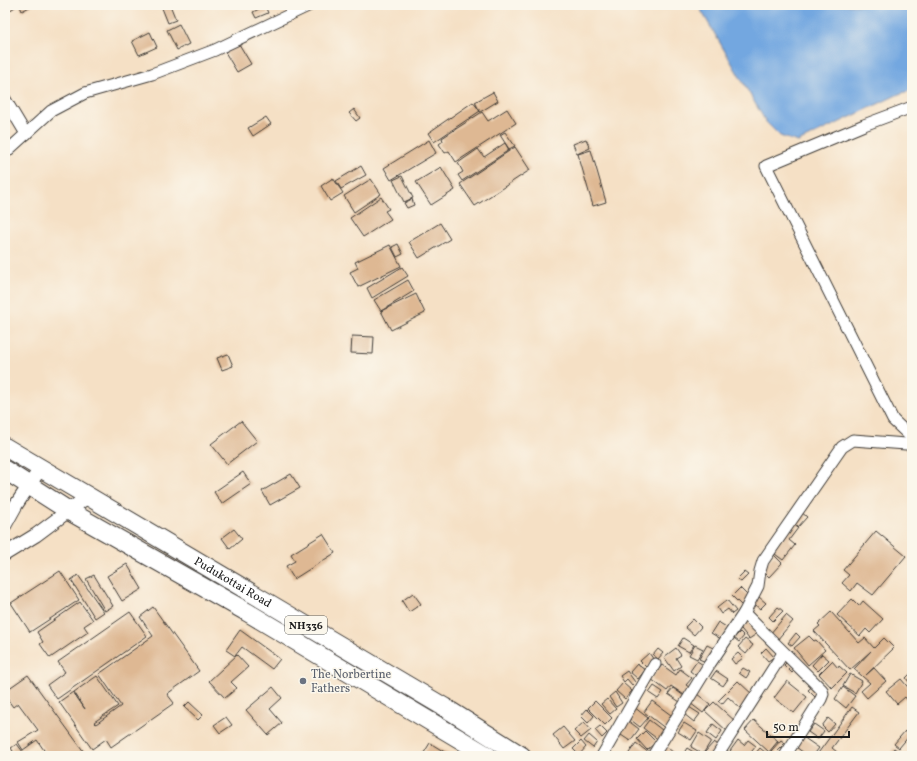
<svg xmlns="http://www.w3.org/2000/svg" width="917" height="761" font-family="Vollkorn,serif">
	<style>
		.water { fill: #73a7e0; stroke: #48627e }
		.building { fill: #deb893 }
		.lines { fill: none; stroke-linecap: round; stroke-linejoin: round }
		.minor-casing { stroke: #3d3935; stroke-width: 13 }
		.tertiary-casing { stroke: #3d3935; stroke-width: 15 }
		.trunk-casing { stroke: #3d3935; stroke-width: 20 }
		.minor { stroke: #fff; stroke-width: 11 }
		.tertiary { stroke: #fff; stroke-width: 13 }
		.trunk { stroke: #fff; stroke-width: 18 }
		.worship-dot { fill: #6b7280; stroke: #fbf7ec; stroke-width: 1.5 }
		.labels { text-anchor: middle; stroke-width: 3; stroke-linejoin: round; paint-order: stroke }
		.shield { fill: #fbf7ec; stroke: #5f5e5a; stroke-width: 1 }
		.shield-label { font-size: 11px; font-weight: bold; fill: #1c1c1c }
		.street-label { font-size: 12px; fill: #1c1c1c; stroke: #fbf7ec }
		.worship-label { font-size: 12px; fill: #5b616d; stroke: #fbf7ec; text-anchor: start }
	</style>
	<rect width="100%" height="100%" fill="#fbf7ec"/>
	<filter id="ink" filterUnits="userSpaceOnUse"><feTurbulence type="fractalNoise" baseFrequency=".025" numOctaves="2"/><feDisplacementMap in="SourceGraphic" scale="8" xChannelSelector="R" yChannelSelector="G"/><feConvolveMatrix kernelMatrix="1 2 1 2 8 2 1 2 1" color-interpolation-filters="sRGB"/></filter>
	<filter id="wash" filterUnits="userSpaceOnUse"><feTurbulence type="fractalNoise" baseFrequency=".012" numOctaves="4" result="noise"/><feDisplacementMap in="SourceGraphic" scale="16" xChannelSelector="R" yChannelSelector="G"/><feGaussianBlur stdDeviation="0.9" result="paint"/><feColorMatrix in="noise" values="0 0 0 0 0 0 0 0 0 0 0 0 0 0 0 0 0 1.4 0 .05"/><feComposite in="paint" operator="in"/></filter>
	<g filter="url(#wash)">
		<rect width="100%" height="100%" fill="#f5e0c5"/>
		<polygon class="water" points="698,5 912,5 912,90 899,94 798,142 780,136 766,122"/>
		<g id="blocks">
			<g class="building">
				<polygon points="5,5 18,5 6,13"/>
				<polygon points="22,5 33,5 22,11 20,6"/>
				<polygon points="170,5 176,20 168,23 162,8"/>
				<polygon points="265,6 268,13 256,18 253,12"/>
				<polygon points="179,24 189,44 177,50 167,30"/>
				<polygon points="150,32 157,47 139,55 132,41"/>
				<polygon points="239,44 251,64 237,72 225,52"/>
				<polygon points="493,92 498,101 480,112 475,102"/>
				<polygon points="473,102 480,111 434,142 428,133"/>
				<polygon points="354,109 360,118 356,121 349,113"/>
				<polygon points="507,109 516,123 456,162 449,151 445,153 439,144 443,141 442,138 482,112 488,121"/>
				<polygon points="266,117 271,124 253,136 248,128"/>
				<polygon points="505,132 515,146 509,149 500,135"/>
				<polygon points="586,139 590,148 577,154 573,144"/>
				<polygon points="429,140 436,153 391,180 384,168"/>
				<polygon points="505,143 509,150 462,181 458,175 463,172 458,163 478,149 484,157"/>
				<polygon points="515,147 530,170 475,206 460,184"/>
				<polygon points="591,150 606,202 593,206 578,154"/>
				<polygon points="361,166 366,175 341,189 336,181"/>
				<polygon points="441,167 455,190 431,205 416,182"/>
				<polygon points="402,176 413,198 404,202 393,180"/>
				<polygon points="333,178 343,193 330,201 321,186"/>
				<polygon points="371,179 381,194 354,212 344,196"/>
				<polygon points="381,197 389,209 385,211 391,219 363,237 350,218"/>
				<polygon points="412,199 414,205 407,208 404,203"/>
				<polygon points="440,223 450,239 419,258 409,242"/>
				<polygon points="398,244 403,254 397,257 392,247"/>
				<polygon points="390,245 401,266 358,287 350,272 358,268 355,262"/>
				<polygon points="402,267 408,276 372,298 367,288"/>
				<polygon points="408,280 414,291 381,311 374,300"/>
				<polygon points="416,294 425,313 391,330 381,311"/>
				<polygon points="352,336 374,337 373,354 351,353"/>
				<polygon points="228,354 233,366 222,370 217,358"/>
				<polygon points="241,421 257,441 227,464 211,444"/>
				<polygon points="243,472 251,484 222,504 214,492"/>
				<polygon points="291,474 300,488 270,505 262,491"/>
				<polygon points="800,511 807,517 798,527 791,521"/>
				<polygon points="792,523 798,528 789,540 795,545 783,560 771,551"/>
				<polygon points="234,529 242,539 230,549 222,538"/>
				<polygon points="876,531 906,556 873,595 857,583 851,591 842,583 849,575 843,570"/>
				<polygon points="323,534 335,553 294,579 286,566 295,561 291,554"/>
				<polygon points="774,555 782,563 769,577 761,569"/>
				<polygon points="127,564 142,589 122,601 107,576"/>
				<polygon points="60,571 79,600 30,632 11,603"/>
				<polygon points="744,572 748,575 741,582 737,579"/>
				<polygon points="78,575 104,612 95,618 71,580"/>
				<polygon points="94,575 113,606 105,611 86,579"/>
				<polygon points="740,588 750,598 742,606 732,596"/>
				<polygon points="413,593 421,604 409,612 402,601"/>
				<polygon points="759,597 766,603 760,609 754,604"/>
				<polygon points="852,599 859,606 863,601 883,619 870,633 866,629 860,636 837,615"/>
				<polygon points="727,600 736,611 732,614 728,609 721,614 717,608"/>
				<polygon points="80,602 93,620 84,626 88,632 50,658 40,644 43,642 37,632"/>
				<polygon points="153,607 199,671 167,694 174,703 111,747 106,739 92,749 59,702 73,692 85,709 74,692 97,676 118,706 94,722 96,724 121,706 99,674 153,636 140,617"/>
				<polygon points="778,607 783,611 773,621 769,617"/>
				<polygon points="130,612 147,636 57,699 47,685 65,672 58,662"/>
				<polygon points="831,612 859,643 865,638 874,648 884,638 894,648 866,675 874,668 886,681 867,698 861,691 870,683 854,669 871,651 850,670 814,631 820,626 818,624"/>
				<polygon points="786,615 793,621 777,640 770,634"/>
				<polygon points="693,619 701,627 694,635 685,627"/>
				<polygon points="747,619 758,633 749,639 738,625"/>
				<polygon points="718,622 728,628 721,639 711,633"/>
				<polygon points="240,630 280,659 272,669 242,647 235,656 226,650"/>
				<polygon points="740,632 744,636 739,642 734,638"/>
				<polygon points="796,633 800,637 792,646 788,643"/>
				<polygon points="809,636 814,641 816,640 825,650 808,665 794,648"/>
				<polygon points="683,638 694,645 689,652 678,646"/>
				<polygon points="745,639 753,645 746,654 738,647"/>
				<polygon points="695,645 703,649 697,659 689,655"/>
				<polygon points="707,645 715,649 708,663 699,659"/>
				<polygon points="676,648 681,655 676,658 681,666 674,671 664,657"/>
				<polygon points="766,648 774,657 768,661 761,653"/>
				<polygon points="658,649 663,653 658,659 653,655"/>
				<polygon points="649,653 654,660 646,667 640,661"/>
				<polygon points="738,653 743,658 735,664 731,659"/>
				<polygon points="822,654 829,660 818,671 812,665"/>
				<polygon points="237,655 248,667 231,682 237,688 225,698 209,681"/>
				<polygon points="697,661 705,666 698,677 690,671"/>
				<polygon points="788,661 796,669 792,673 784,665"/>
				<polygon points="832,661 838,668 839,666 847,673 832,688 819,674"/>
				<polygon points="637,664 645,670 638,679 630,672"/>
				<polygon points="662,665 676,675 680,669 692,678 686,685 693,690 687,697 671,686 667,691 651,679"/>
				<polygon points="743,668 750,672 746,678 739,673"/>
				<polygon points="627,671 635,682 632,685 627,679 624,682 620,676"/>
				<polygon points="716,671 728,679 723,686 711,678"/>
				<polygon points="850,674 862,681 855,693 843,686"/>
				<polygon points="910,674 912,677 912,686 906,678"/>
				<polygon points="28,675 87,756 48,756 37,740 23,750 18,742 38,730 18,703 13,707 5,696 5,691"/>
				<polygon points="901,679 912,692 912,699 909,702 905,697 897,704 886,691"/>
				<polygon points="738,681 754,696 741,709 728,697 722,704 718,701"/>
				<polygon points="787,681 807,697 794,713 774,698"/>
				<polygon points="623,683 632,691 625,699 616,691"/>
				<polygon points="814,685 821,693 816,698 808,690"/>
				<polygon points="654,686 663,692 658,699 649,693"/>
				<polygon points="273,687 282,698 270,709 282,723 268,735 246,710"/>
				<polygon points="843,687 855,696 846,708 835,699"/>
				<polygon points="673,688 684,696 680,702 668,694"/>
				<polygon points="615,692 622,703 616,707 609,697"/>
				<polygon points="697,694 710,704 703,713 690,703"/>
				<polygon points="607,699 616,709 610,714 601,704"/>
				<polygon points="595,701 612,718 605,725 588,708"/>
				<polygon points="652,701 675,718 666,729 644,712"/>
				<polygon points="189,702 203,715 198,720 184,707"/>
				<polygon points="714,702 736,722 727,731 705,711"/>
				<polygon points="634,707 648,718 640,727 627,717"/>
				<polygon points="689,707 700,714 694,722 684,714"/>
				<polygon points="852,707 859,712 832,748 837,752 835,756 816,756"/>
				<polygon points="587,709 594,716 588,723 581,716"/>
				<polygon points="226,717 232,725 220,733 214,725"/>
				<polygon points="828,718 835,724 828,732 822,726"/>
				<polygon points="627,720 639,729 630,741 618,733"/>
				<polygon points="649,720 666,733 660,741 643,728"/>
				<polygon points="754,720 778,741 769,752 745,730"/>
				<polygon points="584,722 591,730 581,738 574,731"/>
				<polygon points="684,723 697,731 691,740 678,732"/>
				<polygon points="713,724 722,731 716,740 707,733"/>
				<polygon points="814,724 824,731 818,739 808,732"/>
				<polygon points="600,726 607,733 602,738 595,730"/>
				<polygon points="563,727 575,741 564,749 553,735"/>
				<polygon points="645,731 656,742 647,750 637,739"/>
				<polygon points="905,731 910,735 899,748 894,744"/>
				<polygon points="699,733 711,741 703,754 691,747"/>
				<polygon points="589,735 597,742 593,748 584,741"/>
				<polygon points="803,737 819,748 813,756 808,756 796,747"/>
				<polygon points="738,740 744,745 748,740 756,746 748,756 736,756 730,751"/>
				<polygon points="781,740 785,743 774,754 771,751"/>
				<polygon points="581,741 586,747 579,755 573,749"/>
				<polygon points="714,742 721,747 713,756 708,756 704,753"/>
				<polygon points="430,743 451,756 422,756"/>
				<polygon points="636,743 649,753 647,756 627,756"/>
				<polygon points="17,744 26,756 16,756 11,748"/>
				<polygon points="666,746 677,756 660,756 659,755"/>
				<polygon points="687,748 700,756 682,756"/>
				<polygon points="760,748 766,753 763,756 753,756"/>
				<polygon points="894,748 904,756 888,756"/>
			</g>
		</g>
	</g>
	<g filter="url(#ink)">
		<use href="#blocks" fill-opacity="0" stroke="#3d3935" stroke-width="1"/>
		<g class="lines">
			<defs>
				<g id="minor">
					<polyline points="5,99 26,134"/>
					<polyline points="912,107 864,125 766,166 893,420 912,438"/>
					<polyline points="5,153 51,111 85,93 152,74 215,50 310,5"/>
					<polyline points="744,613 822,690 823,694 821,699 785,756"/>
					<polyline points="602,756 655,664"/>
					<polyline points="653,756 709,665 744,613 758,586 760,571 763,561 842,447 853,440 906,444 912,443"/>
					<polyline points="717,756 783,653"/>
				</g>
				<g id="tertiary">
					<polyline points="5,525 16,505 40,469"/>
					<polyline points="5,554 36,535 87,497"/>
				</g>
				<g id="trunk">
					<path id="s1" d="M5 447 444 707 522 756"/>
					<polyline points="5,470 69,511 247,612 488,756"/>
				</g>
			</defs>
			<use href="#minor" class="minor-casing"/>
			<use href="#tertiary" class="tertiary-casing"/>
			<use href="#trunk" class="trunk-casing"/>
			<use href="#minor" class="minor"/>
			<use href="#tertiary" class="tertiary"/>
			<use href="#trunk" class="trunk"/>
		</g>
	</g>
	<circle class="worship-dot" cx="303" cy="681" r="4"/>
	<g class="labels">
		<rect class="shield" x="285" y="616" width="42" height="18" rx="3"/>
		<g class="shield-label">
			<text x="306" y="629">NH336</text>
		</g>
		<g class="street-label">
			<text dy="4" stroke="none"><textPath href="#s1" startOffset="265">Pudukottai Road</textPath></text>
		</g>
		<g class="worship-label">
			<text x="311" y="678">The Norbertine<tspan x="311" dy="14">Fathers</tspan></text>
		</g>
	</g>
	<rect width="917" height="761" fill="none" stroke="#fbf7ec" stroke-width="20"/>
	<path d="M767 731v6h82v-6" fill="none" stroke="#1c1c1c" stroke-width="2"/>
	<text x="773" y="731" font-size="12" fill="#1c1c1c" stroke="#fbf7ec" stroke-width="3" paint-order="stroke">50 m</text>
</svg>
